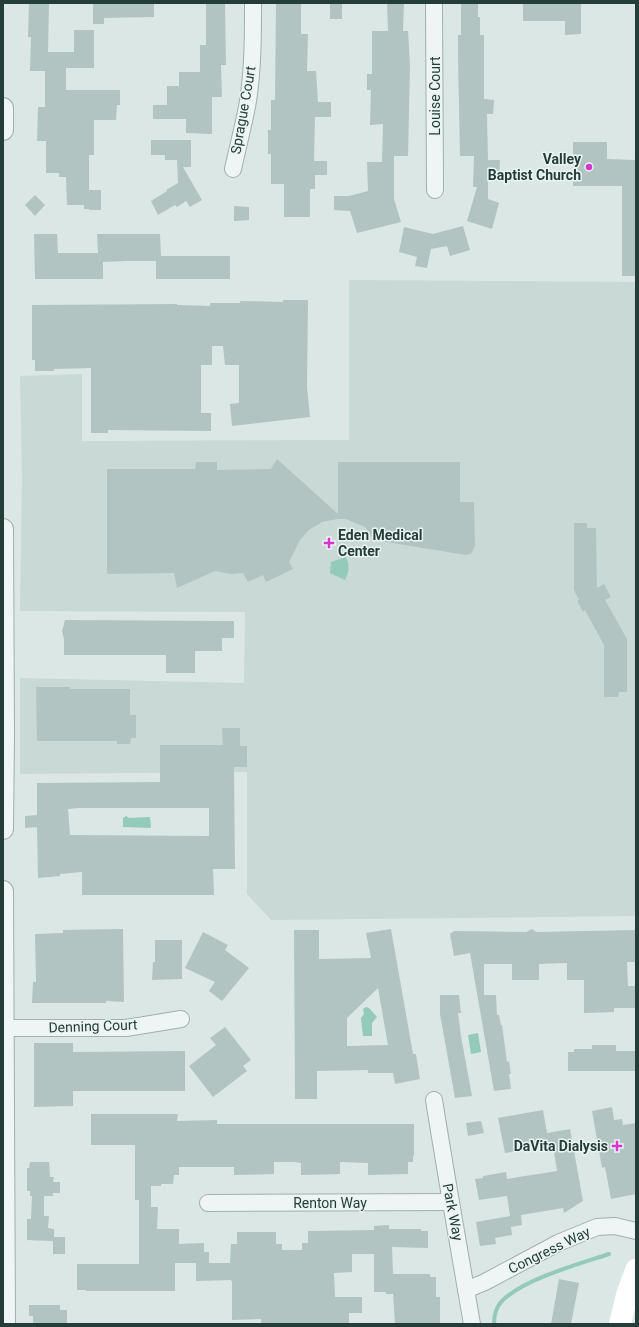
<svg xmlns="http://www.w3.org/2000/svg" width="639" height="1327" font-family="Roboto,sans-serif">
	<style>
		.built { fill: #c9d9d5 }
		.water { fill: #93caba }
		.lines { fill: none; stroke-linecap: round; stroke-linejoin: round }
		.stream { stroke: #93caba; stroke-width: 4 }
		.building { fill: #b2c4c1; fill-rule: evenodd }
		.minor-casing { stroke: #a0b1ad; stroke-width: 18 }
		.tertiary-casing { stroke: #a0b1ad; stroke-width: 22 }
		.minor { stroke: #eef5f4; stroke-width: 16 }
		.tertiary { stroke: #eef5f4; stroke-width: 20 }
		.secondary { stroke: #fff; stroke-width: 22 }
		.poi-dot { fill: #d636ce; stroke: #eaf4f2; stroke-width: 1.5 }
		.labels { text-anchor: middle; stroke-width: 3; stroke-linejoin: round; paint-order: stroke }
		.street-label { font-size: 14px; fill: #243d39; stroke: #eaf4f2 }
		.poi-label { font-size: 14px; font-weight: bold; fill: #243d39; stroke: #eaf4f2; text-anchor: end }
	</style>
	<rect width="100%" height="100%" fill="#dbe7e4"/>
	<polygon class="built" points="349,280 636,282 636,916 271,920 247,894 247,772 20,774 20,678 244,683 245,612 20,611 22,476 20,376 82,374 82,441 349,440"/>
	<g class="water">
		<path d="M346 557C350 566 349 571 345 580L330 573 331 562Z"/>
		<polygon points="126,816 129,818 150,817 151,827 150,828 123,827 123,818"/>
		<polygon points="366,1007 369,1008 377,1017 372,1023 372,1036 363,1036 361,1018 364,1014 363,1009"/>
		<polygon points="478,1033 481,1052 471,1054 468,1035"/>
	</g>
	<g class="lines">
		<path class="stream" d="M494 1324C494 1316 496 1307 502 1301 524 1279 579 1264 609 1254"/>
	</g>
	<g class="building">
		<polygon points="29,3 49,3 48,52 74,52 74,30 94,30 94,68 66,68 66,90 120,90 120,105 117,105 116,120 94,120 94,155 89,155 89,190 101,190 101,210 89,210 89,209 84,209 84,205 67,205 66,177 59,177 59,173 46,173 46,141 37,141 38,107 45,107 45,71 30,71 31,37 28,37"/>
		<polygon points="93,3 154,3 154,17 104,18 104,24 93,24"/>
		<polygon points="206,3 225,3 226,65 221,65 222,97 212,97 212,134 186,133 186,119 153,119 153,105 167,105 167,86 179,86 179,72 200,72 200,45 206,45"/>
		<polygon points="276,3 301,3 301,34 308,34 307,71 316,71 318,102 331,102 331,117 315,117 314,161 327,161 327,175 315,175 315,189 310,189 310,217 284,217 284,184 271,184 271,154 268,154 268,130 271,130 271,100 275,100"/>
		<rect x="330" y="3" width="12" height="16"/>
		<polygon points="387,3 404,3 403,31 408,31 410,65 408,156 394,156 394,199 401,222 357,233 350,211 334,210 334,196 349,196 368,191 367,162 382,162 383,124 370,125 371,90 367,90 367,74 372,74 372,31 388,31"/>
		<polygon points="461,3 478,3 478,17 480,17 480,35 484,35 484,99 494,100 493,114 487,114 488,160 500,160 499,180 488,180 488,199 499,203 492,229 467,221 477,187 473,187 474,156 460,156 458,57 458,35 461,35"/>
		<polygon points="523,3 581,3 581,34 565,35 565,21 523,21"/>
		<polygon points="151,140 191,140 191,167 183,167 202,200 190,207 186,201 177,207 175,205 158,215 151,201 167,191 166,190 178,183 177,160 165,160 165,155 151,155"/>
		<polygon points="573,142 607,142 607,159 636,160 636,276 622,276 622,186 573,186"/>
		<polygon points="35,195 45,205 35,216 25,205"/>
		<polygon points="234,206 249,207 249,220 234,221"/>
		<polygon points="463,226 470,250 450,256 447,246 431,249 427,268 415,266 417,257 399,252 404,227 433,234"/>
		<polygon points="34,234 57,234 58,253 98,253 97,234 160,234 161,256 230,256 230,279 156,279 156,261 126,261 103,262 103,279 35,279"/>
		<polygon points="283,300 308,300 307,387 310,417 232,426 230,404 239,403 239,365 225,365 223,346 212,346 212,365 201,365 201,413 211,413 211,431 108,430 108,433 91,433 91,368 54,369 54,371 35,371 35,360 32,360 32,305 177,304 177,305 210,306 210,303 240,303 240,301 283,302"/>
		<polygon points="277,459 338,514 338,462 460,462 460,502 474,502 475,545 473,551 470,554 466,555 380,541 372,537 365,527 346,519 338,519 322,522 309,530 300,540 289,562 293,569 266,582 263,575 248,582 243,573 231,574 215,571 177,588 174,573 107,574 107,469 195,469 196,462 217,462 217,470 271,469"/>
		<polygon points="574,523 587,523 587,528 596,528 597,588 604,584 611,597 605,600 627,639 627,692 619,692 618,697 604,697 604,645 585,610 583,612 577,601 579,600 574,590"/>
		<polygon points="65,620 234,621 234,638 222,638 222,651 195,651 195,673 166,673 166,655 64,655 64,639 62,631"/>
		<polygon points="36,687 70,687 70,689 130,689 130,715 136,715 136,738 131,738 130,744 117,744 117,741 37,741"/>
		<path d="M222 728H240V746H247V767H234L235 869H213L214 895H82V872L60 874V876L38 878 37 827 25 828V816L37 815V783L160 782V745H223ZM78 808H209V836L70 835 68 809Z"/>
		<polygon points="123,929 124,1002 106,1001 106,1003 32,1003 33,982 36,982 35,934 63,933 63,930"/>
		<path d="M391 929 413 1054H416L420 1079 395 1084 393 1073H368V1070L317 1071V1099H295L294 930H319V959L371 958 366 933ZM378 988 388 1045 347 1046V1018Z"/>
		<polygon points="532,929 536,932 636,930 636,962 627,962 628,986 636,986 636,1008 614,1008 614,1012 584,1013 584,980 567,980 567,963 539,964 539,980 512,980 512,964 484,964 484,995 496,995 497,1015 499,1015 501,1025 502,1025 507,1062 509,1061 511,1074 509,1074 511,1089 494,1091 470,953 454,956 450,934 454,931 526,932"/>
		<polygon points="203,932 228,945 225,950 249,968 222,1001 209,991 215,982 185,968"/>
		<polygon points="155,940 182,940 182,979 152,980 153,962 155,962"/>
		<polygon points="440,995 459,995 461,1013 458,1013 461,1036 472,1096 455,1098 440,1014"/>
		<polygon points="225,1027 251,1060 243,1066 247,1071 213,1097 189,1066 216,1045 210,1038"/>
		<polygon points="34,1043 73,1043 73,1052 185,1051 185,1091 73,1091 73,1106 34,1107"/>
		<polygon points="592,1045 616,1045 616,1051 636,1051 636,1071 568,1071 568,1052 574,1052 574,1049 592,1049"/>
		<polygon points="612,1107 614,1120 622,1119 623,1125 636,1123 636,1194 611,1199 605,1167 602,1168 592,1111"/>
		<polygon points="543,1110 547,1133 570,1129 583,1201 564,1213 563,1208 521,1215 522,1225 511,1227 512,1235 495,1238 496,1244 480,1246 476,1222 510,1216 507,1196 479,1200 475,1179 483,1178 483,1176 506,1172 507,1179 557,1171 553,1145 505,1153 498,1118"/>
		<polygon points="91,1114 178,1114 177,1121 217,1120 217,1124 414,1124 414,1156 413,1155 413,1162 408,1162 408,1174 368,1175 368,1163 340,1162 340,1174 301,1175 301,1163 295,1162 274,1162 274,1174 234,1175 234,1167 179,1167 179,1175 174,1175 173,1184 161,1184 161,1186 151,1186 151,1207 158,1207 157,1229 179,1229 179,1244 204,1243 204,1252 209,1252 209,1263 230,1263 231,1244 237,1244 237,1232 276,1232 276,1244 282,1244 282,1250 302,1250 302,1243 308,1243 308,1231 374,1230 374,1226 389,1225 389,1229 421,1229 421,1231 428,1231 428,1248 392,1247 393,1274 430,1274 430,1277 436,1277 436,1297 440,1297 440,1324 395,1324 393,1294 386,1294 386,1292 374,1292 374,1254 352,1254 352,1272 334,1273 335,1297 362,1297 362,1313 349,1313 349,1324 261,1323 261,1319 232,1320 232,1282 231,1280 196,1281 196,1263 175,1263 175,1291 86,1291 86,1290 77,1290 77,1264 139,1264 139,1200 135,1200 135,1145 91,1145"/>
		<polygon points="481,1121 484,1133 468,1136 466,1123"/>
		<polygon points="30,1162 49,1162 50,1177 54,1177 53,1182 60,1182 60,1193 53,1193 53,1196 44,1196 44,1216 49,1216 48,1228 54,1229 54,1237 65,1237 65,1254 53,1254 53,1241 27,1240 27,1219 31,1219 32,1196 30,1196 30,1191 27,1191 27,1168 29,1168"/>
		<polygon points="559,1279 579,1283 571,1324 551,1324"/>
		<polygon points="29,1305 60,1305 60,1310 67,1310 67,1324 33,1324 33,1316 29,1316"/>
	</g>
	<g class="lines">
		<defs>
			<g id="minor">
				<polyline points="434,3 435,190"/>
				<path d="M233 169C238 146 244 124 248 101 253 68 253 35 253 3"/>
				<polyline points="4,1028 126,1028 181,1019"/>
				<path d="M434 1100C446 1175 459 1249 472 1324"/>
				<polyline points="208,1203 451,1202"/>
				<polyline points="466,1290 485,1282 558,1243 597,1227 615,1226 636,1231"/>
			</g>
			<g id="tertiary">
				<polyline points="3,108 3,130"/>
				<polyline points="3,529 4,735 3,829"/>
				<polyline points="3,891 5,1324"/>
			</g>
		</defs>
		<use href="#minor" class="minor-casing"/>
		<use href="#tertiary" class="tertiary-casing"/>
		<use href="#minor" class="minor"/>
		<use href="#tertiary" class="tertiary"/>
		<polyline class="secondary" points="620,1324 627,1295 636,1270"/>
	</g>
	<g class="poi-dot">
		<circle cx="589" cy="167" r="4"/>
		<path d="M327 537h4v4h4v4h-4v4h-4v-4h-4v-4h4z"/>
		<path d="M615 1140h4v4h4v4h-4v4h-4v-4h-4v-4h4z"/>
	</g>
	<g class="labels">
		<g class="street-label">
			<text transform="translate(435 96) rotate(-90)" y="5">Louise Court</text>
			<text transform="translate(243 110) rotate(-80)" y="5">Sprague Court</text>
			<text transform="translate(93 1026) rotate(-2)" y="5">Denning Court</text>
			<text x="330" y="1208">Renton Way</text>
			<text transform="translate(453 1212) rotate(79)" y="5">Park Way</text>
			<text transform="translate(549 1250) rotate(-26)" y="5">Congress Way</text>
		</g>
		<g class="poi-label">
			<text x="581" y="164">Valley<tspan x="581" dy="16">Baptist Church</tspan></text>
			<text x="338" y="540" text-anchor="start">Eden Medical<tspan x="338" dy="16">Center</tspan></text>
			<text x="608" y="1151">DaVita Dialysis</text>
		</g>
	</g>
	<rect width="639" height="1327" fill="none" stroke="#243d39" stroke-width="8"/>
</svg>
